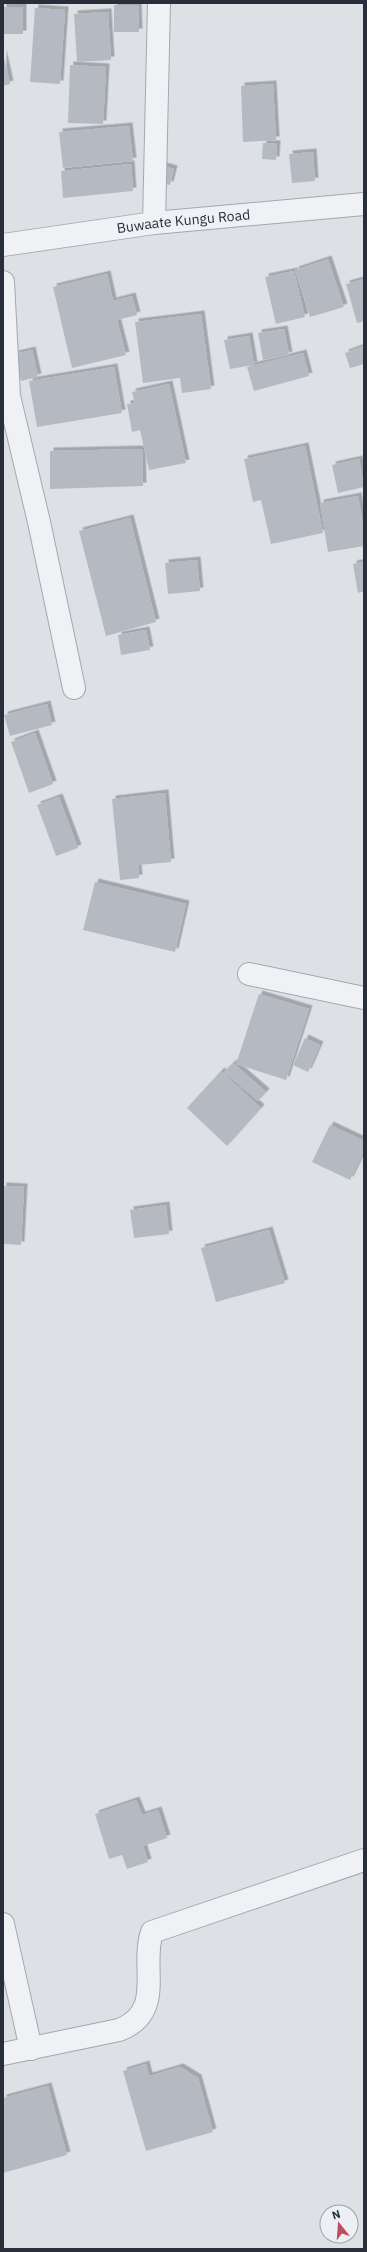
<svg xmlns="http://www.w3.org/2000/svg" width="367" height="2252" font-family="'IBM Plex Sans',sans-serif">
	<style>
		.building { fill: #b5bac2; filter: url(#shadow) }
		.lines { fill: none; stroke-linecap: round; stroke-linejoin: round }
		.minor-casing { stroke: #a3a8af; stroke-width: 24 }
		.minor { stroke: #f0f1f5; stroke-width: 22 }
		.labels { text-anchor: middle; stroke-width: 3.5; stroke-linejoin: round; paint-order: stroke }
		.street-label { font-size: 14px; fill: #282f3b; stroke: #ecf0f4 }
	</style>
	<defs>
		<filter id="shadow"><feDropShadow dx="3.5" dy="-3.5" stdDeviation="0" flood-color="#0004"/></filter>
	</defs>
	<rect width="100%" height="100%" fill="#dde1e6"/>
	<g class="building">
		<polygon points="114,5 138,5 139,32 114,32"/>
		<rect x="3" y="7" width="20" height="27"/>
		<polygon points="35,8 65,10 60,84 30,82"/>
		<polygon points="108,12 111,60 77,62 74,14"/>
		<polygon points="3,53 10,84 3,86"/>
		<polygon points="70,65 106,67 103,124 68,123"/>
		<polygon points="273,84 276,140 243,142 241,86"/>
		<polygon points="129,126 133,161 63,168 59,132"/>
		<polygon points="263,143 277,144 276,160 262,159"/>
		<polygon points="313,152 315,181 292,183 289,154"/>
		<polygon points="131,164 133,191 63,198 61,171"/>
		<polygon points="163,166 174,169 170,185 159,183"/>
		<polygon points="328,259 344,307 310,317 295,270"/>
		<polygon points="294,271 305,317 276,324 265,277"/>
		<polygon points="107,274 113,301 132,296 137,315 117,320 126,355 72,368 53,287"/>
		<polygon points="364,279 364,321 357,323 346,284"/>
		<polygon points="201,314 211,389 182,393 180,378 143,383 135,322"/>
		<polygon points="284,329 289,355 263,360 258,333"/>
		<polygon points="249,336 254,365 230,369 224,340"/>
		<polygon points="364,346 364,364 350,368 345,353"/>
		<polygon points="32,350 38,377 21,381 15,354"/>
		<polygon points="303,353 309,376 254,391 247,367"/>
		<polygon points="114,367 122,413 37,427 29,381"/>
		<polygon points="169,384 186,463 149,470 140,430 132,432 127,404 135,403 132,392"/>
		<polygon points="305,446 323,533 271,544 261,500 253,502 244,459"/>
		<polygon points="142,449 143,486 50,489 50,451"/>
		<polygon points="359,459 364,487 338,493 332,465"/>
		<polygon points="358,496 364,531 364,546 328,552 320,503"/>
		<polygon points="130,518 156,622 106,636 79,531"/>
		<polygon points="197,560 200,591 168,594 165,563"/>
		<polygon points="364,562 364,591 358,593 353,564"/>
		<polygon points="146,630 150,650 121,655 118,635"/>
		<polygon points="47,704 52,725 10,736 4,715"/>
		<polygon points="35,733 53,784 29,793 11,742"/>
		<polygon points="165,793 171,862 138,865 139,878 120,880 112,799"/>
		<polygon points="59,797 78,848 56,856 37,805"/>
		<polygon points="95,882 186,904 175,952 83,930"/>
		<polygon points="259,994 309,1009 286,1080 236,1064"/>
		<polygon points="305,1038 320,1045 308,1072 293,1065"/>
		<polygon points="233,1063 266,1092 258,1101 224,1072"/>
		<polygon points="221,1071 261,1108 227,1146 187,1108"/>
		<polygon points="330,1125 364,1141 364,1151 350,1180 312,1162"/>
		<polygon points="3,1186 24,1187 21,1245 3,1244"/>
		<polygon points="166,1205 169,1234 134,1238 130,1210"/>
		<polygon points="269,1230 285,1283 216,1302 201,1248"/>
		<polygon points="136,1800 142,1815 158,1810 167,1838 143,1846 148,1862 127,1869 122,1855 109,1859 95,1814"/>
		<polygon points="146,2064 149,2076 180,2067 198,2078 213,2132 146,2151 123,2071"/>
		<polygon points="48,2086 67,2155 3,2173 3,2098"/>
	</g>
	<g class="lines">
		<defs>
			<g id="minor">
				<polyline points="154,223 159,3"/>
				<path id="s1" d="M3 245 154 223 364 204"/>
				<polyline points="3,282 9,396 39,522 74,688"/>
				<polyline points="249,974 364,998"/>
				<polyline points="3,1924 31,2049"/>
				<path d="M3 2054 119 2030C166 2012 140 1967 152 1932L364 1860"/>
			</g>
		</defs>
		<use href="#minor" class="minor-casing"/>
		<use href="#minor" class="minor"/>
	</g>
	<g class="labels">
		<g class="street-label">
			<text dy="5" stroke="none"><textPath href="#s1" startOffset="182">Buwaate Kungu Road</textPath></text>
		</g>
	</g>
	<rect width="367" height="2252" fill="none" stroke="#282f3b" stroke-width="8"/>
	<g transform="translate(339 2224) rotate(343)"><circle r="19" fill="#ecf0f4" stroke="#9ea3aa"/>
	<path d="M0-3L7 15L0 10L-7 15Z" fill="#c14c60"/>
	<text y="-6" font-size="11" font-weight="bold" text-anchor="middle" fill="#282f3b">N</text>
	</g>
</svg>
